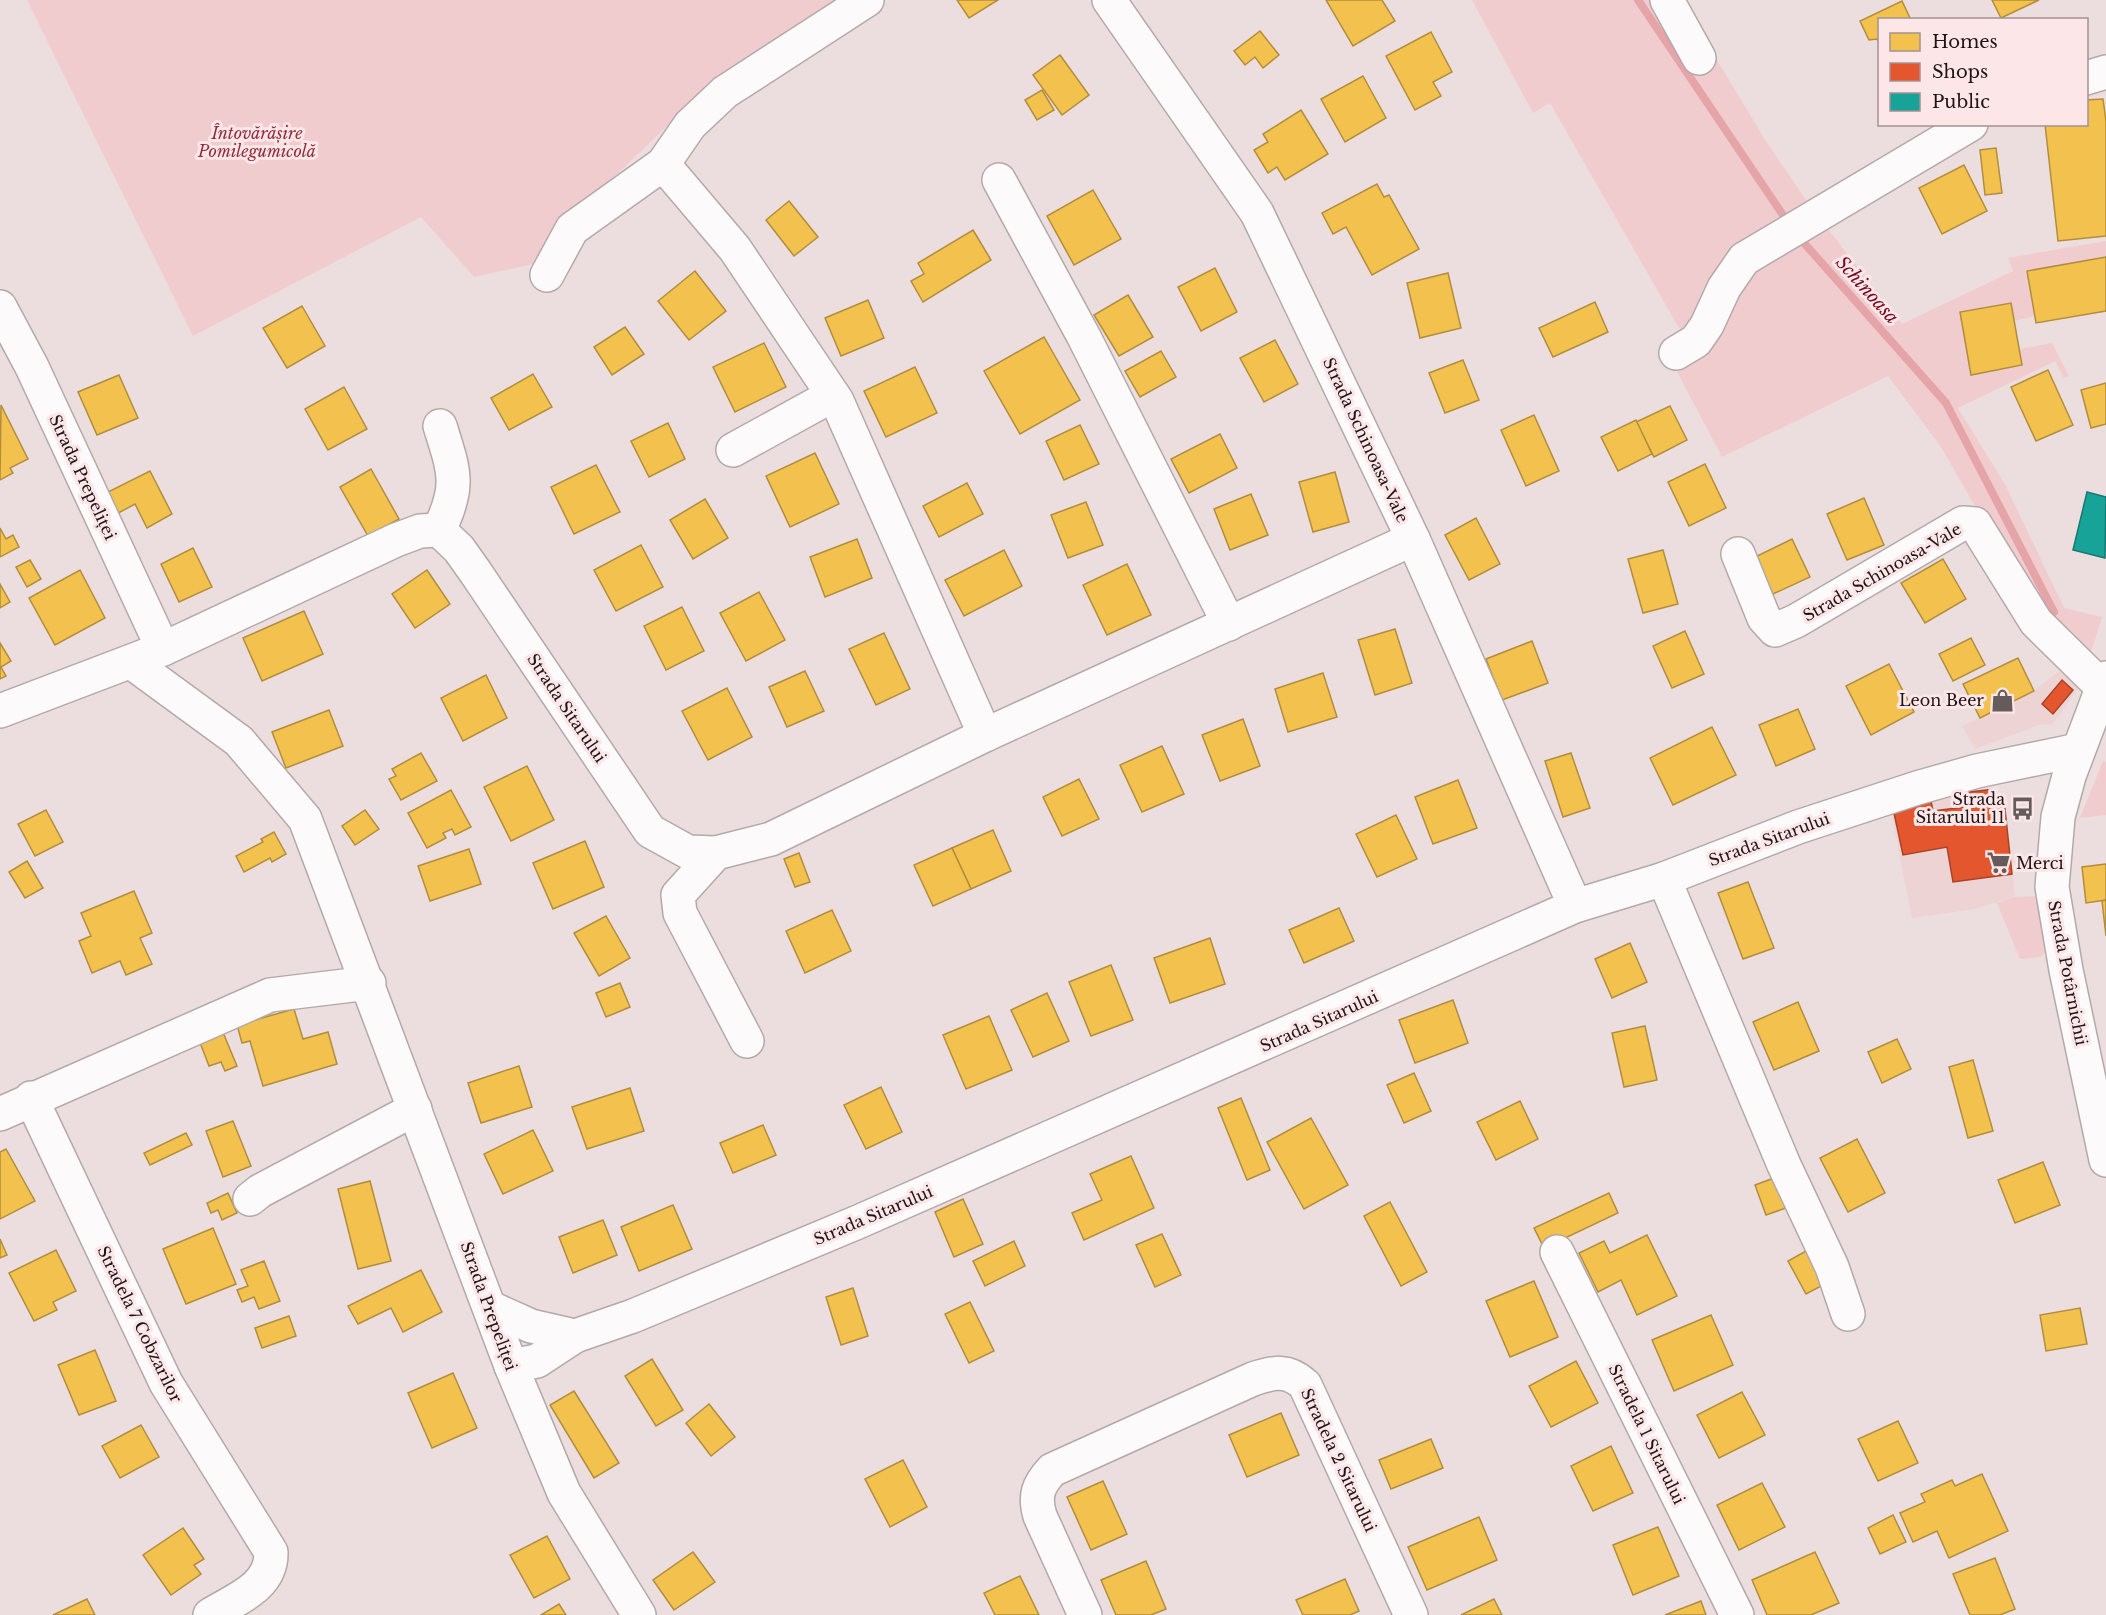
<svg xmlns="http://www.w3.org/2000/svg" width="2106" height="1615" font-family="'Libre Baskerville',serif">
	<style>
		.built { fill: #edd3d4 }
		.green { fill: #f1ccce }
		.homes { fill: #f2c14e; stroke: #b28d3d; stroke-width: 1.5 }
		.shops { fill: #e4572e; stroke: #a94326; stroke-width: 1.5 }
		.public { fill: #17a398; stroke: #197871; stroke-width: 1.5 }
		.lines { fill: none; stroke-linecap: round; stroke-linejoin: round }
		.stream { stroke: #e4a4a8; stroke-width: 8 }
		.minor-casing { stroke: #b4a9a9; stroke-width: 36 }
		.minor { stroke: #fcfafa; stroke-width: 33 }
		.labels { text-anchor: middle; stroke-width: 6; stroke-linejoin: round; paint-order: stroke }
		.park-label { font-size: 16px; font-style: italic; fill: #912c3c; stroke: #fce6e7 }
		.street-label { font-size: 16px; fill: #1e1515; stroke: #fce6e7 }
		.poi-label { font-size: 16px; fill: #1e1515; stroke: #fce6e7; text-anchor: end }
		.water-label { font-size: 18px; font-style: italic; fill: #740b25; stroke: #fce6e7 }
	</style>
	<rect width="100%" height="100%" fill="#ecdede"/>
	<g class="built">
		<polygon points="2059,671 2078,688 2053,724 2039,725 1975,749 1962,726 2034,691"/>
		<polygon points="1962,787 1964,794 1995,789 1997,800 2004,800 2015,897 1974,909 1912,918 1891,811"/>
	</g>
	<g class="green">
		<polygon points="27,0 834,0 703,92 571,218 533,264 474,277 421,217 193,336"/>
		<polygon points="1472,0 1681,0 1764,138 1810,206 1902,324 2013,271 2008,258 2106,241 2106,257 2027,271 2035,316 2014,321 2010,303 1960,312 1972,374 2021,366 2019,349 2052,343 2069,376 2064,378 2055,361 1958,408 2006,486 2064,608 2102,617 2089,658 2049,617 1972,501 1941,447 1888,376 1722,457 1666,351 1687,342 1550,103 1533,113"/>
		<polygon points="2103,761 2106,762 2106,815 2080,818"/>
		<polygon points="2038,896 2047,950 2041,957 2020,959 1997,903 2015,897"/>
	</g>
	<g class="homes">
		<polygon points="957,0 998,0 969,18"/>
		<polygon points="1326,0 1382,0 1395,21 1353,46"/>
		<polygon points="1992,0 2039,0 2001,18"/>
		<polygon points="1902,1 1911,20 1880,20 1880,44 1877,39 1869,40 1860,21"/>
		<polygon points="1260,31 1279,55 1263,68 1255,57 1245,65 1234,51"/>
		<polygon points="1431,32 1452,72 1433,82 1441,96 1415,110 1386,56"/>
		<polygon points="1060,55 1089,95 1062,115 1033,75"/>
		<polygon points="1363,76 1386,118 1345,142 1321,99"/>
		<polygon points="1042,90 1054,110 1037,120 1025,100"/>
		<polygon points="2103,99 2106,121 2106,236 2058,241 2045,124 2086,124 2086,100"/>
		<polygon points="1301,110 1328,154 1285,180 1277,167 1268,173 1254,150 1268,142 1263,134"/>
		<polygon points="1996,148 2002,193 1985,195 1980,150"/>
		<polygon points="1964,165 1987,211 1942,234 1919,188"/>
		<polygon points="1377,184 1384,197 1389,195 1419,249 1372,275 1346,227 1333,234 1322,213"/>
		<polygon points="1093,190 1121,239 1074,265 1047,216"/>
		<polygon points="789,201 818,237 794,256 766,220"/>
		<polygon points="973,230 991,260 923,302 911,281 924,274 918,263"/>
		<polygon points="2106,257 2106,311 2036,323 2027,271"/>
		<polygon points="1215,268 1237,312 1201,331 1178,287"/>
		<polygon points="695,271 726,311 689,340 658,301"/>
		<polygon points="1448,273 1461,328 1420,338 1407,283"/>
		<polygon points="1128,295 1153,337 1119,356 1094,315"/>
		<polygon points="868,300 884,338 841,356 825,318"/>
		<polygon points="1595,302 1608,332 1553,357 1539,328"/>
		<polygon points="2011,303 2022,365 1971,375 1960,312"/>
		<polygon points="302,306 325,346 287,368 263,328"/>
		<polygon points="625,327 644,354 612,375 594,347"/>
		<polygon points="1044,337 1080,400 1020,434 984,371"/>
		<polygon points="1275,340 1298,384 1264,402 1240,358"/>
		<polygon points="764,343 786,387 735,412 713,367"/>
		<polygon points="1161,351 1176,377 1140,397 1125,371"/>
		<polygon points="1463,360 1479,400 1445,413 1429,373"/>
		<polygon points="915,367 937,413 886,437 864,391"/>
		<polygon points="2048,370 2073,425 2036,441 2011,387"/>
		<polygon points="533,374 552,407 509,430 491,398"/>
		<polygon points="119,375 138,418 97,435 78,392"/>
		<polygon points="2106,383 2106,424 2091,428 2081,390"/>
		<polygon points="344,387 367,429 328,450 305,409"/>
		<polygon points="1,405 28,459 10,468 13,473 0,480"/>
		<polygon points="1670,406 1687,440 1654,457 1636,422"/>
		<polygon points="1534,415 1559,471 1526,486 1501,430"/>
		<polygon points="1636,420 1652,454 1618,471 1601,437"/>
		<polygon points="668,423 685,459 649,477 631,441"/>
		<polygon points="1080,425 1099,464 1064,480 1046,441"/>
		<polygon points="1220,434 1237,468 1189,493 1171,459"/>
		<polygon points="815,453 839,504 790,527 766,476"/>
		<polygon points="1705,464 1726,508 1689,526 1668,482"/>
		<polygon points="596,465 620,512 574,534 551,487"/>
		<polygon points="371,469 399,519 368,536 340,487"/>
		<polygon points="150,471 172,514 147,528 135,504 111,517 100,496"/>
		<polygon points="1335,472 1349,522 1313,532 1299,482"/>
		<polygon points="967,483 983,514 939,537 923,506"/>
		<polygon points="1251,494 1268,535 1230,550 1214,509"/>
		<polygon points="1864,498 1884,545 1847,560 1827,514"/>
		<polygon points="705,499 728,538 693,559 670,520"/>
		<polygon points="1086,502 1103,545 1068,558 1051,515"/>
		<polygon points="1476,518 1500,564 1469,580 1445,535"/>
		<polygon points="0,528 6,539 13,535 19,547 0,557"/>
		<polygon points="857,539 872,578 825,597 810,557"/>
		<polygon points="1792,539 1810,577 1773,594 1755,557"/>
		<polygon points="641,545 663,587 616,611 594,570"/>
		<polygon points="193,548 212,587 179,602 161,564"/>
		<polygon points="1004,550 1022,586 964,616 945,580"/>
		<polygon points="1663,550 1678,604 1643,613 1628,559"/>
		<polygon points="1943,559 1966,599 1925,623 1901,583"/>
		<polygon points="30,560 41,579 27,587 16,567"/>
		<polygon points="1127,564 1151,615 1107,635 1083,585"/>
		<polygon points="80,570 105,618 55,645 29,598"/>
		<polygon points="427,570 450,604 415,628 392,594"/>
		<polygon points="0,584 10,602 0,608"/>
		<polygon points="759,592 785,640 746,661 720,613"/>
		<polygon points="682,607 704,651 666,670 644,626"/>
		<polygon points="304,611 323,654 262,681 243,638"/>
		<polygon points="1395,629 1412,683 1375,695 1358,640"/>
		<polygon points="1685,631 1704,674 1672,688 1653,646"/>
		<polygon points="884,633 910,689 876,705 849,649"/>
		<polygon points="1971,638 1985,665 1953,681 1939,654"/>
		<polygon points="1532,641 1548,683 1502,700 1486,659"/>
		<polygon points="0,643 11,661 1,667 6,676 0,679"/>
		<polygon points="2018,658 2034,691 1980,718 1963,684"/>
		<polygon points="1889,664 1914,712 1871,735 1846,686"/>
		<polygon points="805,671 824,711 787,727 769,687"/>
		<polygon points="1323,673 1337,717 1288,732 1275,689"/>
		<polygon points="486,675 507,718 463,741 441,698"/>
		<polygon points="727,688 752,737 708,760 682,711"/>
		<polygon points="1798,709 1815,749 1776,766 1759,725"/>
		<polygon points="329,710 343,746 286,768 272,732"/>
		<polygon points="1243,719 1260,766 1220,781 1202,735"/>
		<polygon points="1712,727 1736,775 1673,805 1650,758"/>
		<polygon points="1162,746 1184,794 1142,812 1120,765"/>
		<polygon points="421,753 437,781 401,800 389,779 396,776 392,769"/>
		<polygon points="1571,753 1590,808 1563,817 1545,761"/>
		<polygon points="527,766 554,820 511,841 484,787"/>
		<polygon points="1079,779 1099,819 1062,836 1043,797"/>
		<polygon points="1458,780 1477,828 1433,844 1415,797"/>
		<polygon points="451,790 471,827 455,835 452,829 443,833 446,838 427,848 408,813"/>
		<polygon points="46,810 63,842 35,856 18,824"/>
		<polygon points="365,810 379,829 355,845 342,826"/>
		<polygon points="1396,815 1417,859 1377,877 1356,834"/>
		<polygon points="993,830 1011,871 971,889 952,848"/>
		<polygon points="274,832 286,854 272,862 270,858 244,872 236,856 263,842 261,839"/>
		<polygon points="585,841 604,887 553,909 533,863"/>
		<polygon points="952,848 971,889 933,906 914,865"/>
		<polygon points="469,849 481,884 430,901 418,866"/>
		<polygon points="799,853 810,882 795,887 784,859"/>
		<polygon points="27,861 43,888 25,898 9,872"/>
		<polygon points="2106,864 2106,900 2086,903 2082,867"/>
		<polygon points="1748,882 1774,948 1743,959 1718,893"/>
		<polygon points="134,891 152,933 140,938 152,964 126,975 120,961 92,973 79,941 91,936 81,913"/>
		<polygon points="2106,900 2106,936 2102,901"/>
		<polygon points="1339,908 1354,941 1304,963 1289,930"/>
		<polygon points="832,910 851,951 805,973 786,931"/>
		<polygon points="606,916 630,958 599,976 574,933"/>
		<polygon points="1210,938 1225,984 1170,1003 1154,958"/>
		<polygon points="1630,943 1647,982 1612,998 1595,959"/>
		<polygon points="1111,965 1133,1020 1091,1036 1069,982"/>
		<polygon points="620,983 630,1007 606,1017 596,993"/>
		<polygon points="1047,993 1069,1041 1033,1057 1011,1010"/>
		<polygon points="1453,1000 1468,1043 1415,1063 1399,1020"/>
		<polygon points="1798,1002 1819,1051 1774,1070 1753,1022"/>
		<polygon points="294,1009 303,1039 328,1032 337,1064 263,1086 250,1041 242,1043 237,1025"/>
		<polygon points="989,1016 1012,1070 966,1089 943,1035"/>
		<polygon points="1645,1026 1657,1080 1624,1087 1612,1033"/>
		<polygon points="222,1030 237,1066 225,1071 221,1062 209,1066 199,1040"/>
		<polygon points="1897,1039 1911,1069 1882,1083 1868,1052"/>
		<polygon points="1973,1060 1993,1131 1968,1138 1949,1067"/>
		<polygon points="519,1066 532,1107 481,1123 468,1083"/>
		<polygon points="1414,1073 1431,1111 1404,1123 1387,1085"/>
		<polygon points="881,1087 902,1132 866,1149 844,1105"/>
		<polygon points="630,1088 644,1131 587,1149 572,1107"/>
		<polygon points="1241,1098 1270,1170 1247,1180 1218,1108"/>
		<polygon points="1520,1101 1538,1139 1496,1160 1477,1122"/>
		<polygon points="1311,1118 1348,1185 1304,1209 1267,1142"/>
		<polygon points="233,1121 251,1166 223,1177 206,1131"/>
		<polygon points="763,1125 776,1155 733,1173 720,1143"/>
		<polygon points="533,1130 553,1171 503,1194 484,1154"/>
		<polygon points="186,1133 192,1145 150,1165 144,1153"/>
		<polygon points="1857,1139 1885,1193 1848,1212 1820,1158"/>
		<polygon points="6,1149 35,1201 0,1219 0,1152"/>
		<polygon points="1131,1156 1154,1208 1084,1240 1072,1213 1102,1200 1090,1174"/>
		<polygon points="2043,1162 2060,1205 2015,1223 1998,1180"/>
		<polygon points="1774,1178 1786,1208 1766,1215 1755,1185"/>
		<polygon points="370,1181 391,1261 358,1269 338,1189"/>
		<polygon points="228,1193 237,1213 222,1220 218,1210 211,1213 207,1203"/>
		<polygon points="1609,1193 1618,1213 1544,1248 1534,1228"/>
		<polygon points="963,1199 983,1244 954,1257 935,1212"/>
		<polygon points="1390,1202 1427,1272 1401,1286 1364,1216"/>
		<polygon points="673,1205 692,1249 639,1271 621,1227"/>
		<polygon points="603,1220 617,1255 573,1273 559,1237"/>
		<polygon points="213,1228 236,1284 186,1304 163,1249"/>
		<polygon points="1162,1234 1181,1275 1155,1287 1136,1245"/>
		<polygon points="1647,1235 1677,1296 1637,1315 1621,1280 1598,1292 1579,1253 1604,1241 1610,1253"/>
		<polygon points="0,1239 7,1255 0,1258"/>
		<polygon points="1014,1241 1025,1266 985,1286 973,1261"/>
		<polygon points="56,1250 76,1291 53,1302 57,1310 34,1321 9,1273"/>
		<polygon points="1806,1251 1825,1284 1806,1294 1788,1261"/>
		<polygon points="264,1261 280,1301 259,1309 254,1297 242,1302 237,1290 248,1286 241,1270"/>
		<polygon points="421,1270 442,1312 403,1332 391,1308 358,1324 348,1306"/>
		<polygon points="1534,1281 1558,1337 1510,1357 1486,1301"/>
		<polygon points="853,1288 868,1336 841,1345 826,1297"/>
		<polygon points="970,1302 994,1351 969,1363 945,1314"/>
		<polygon points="2080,1308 2087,1344 2046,1351 2040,1315"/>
		<polygon points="1711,1315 1733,1365 1674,1391 1652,1340"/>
		<polygon points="289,1316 296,1336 262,1348 255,1328"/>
		<polygon points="95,1350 116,1401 79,1415 58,1365"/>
		<polygon points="652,1359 683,1410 656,1426 625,1376"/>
		<polygon points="1576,1361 1598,1403 1551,1427 1529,1386"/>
		<polygon points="453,1373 477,1428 432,1448 408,1393"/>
		<polygon points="574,1391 619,1463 594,1478 550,1405"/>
		<polygon points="1742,1392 1765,1435 1719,1458 1697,1415"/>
		<polygon points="709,1404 735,1437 711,1456 686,1423"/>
		<polygon points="1281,1413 1299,1455 1247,1477 1229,1435"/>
		<polygon points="1898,1421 1918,1463 1878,1481 1858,1439"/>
		<polygon points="141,1425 159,1457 120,1478 102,1446"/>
		<polygon points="1431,1439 1443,1468 1391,1489 1379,1460"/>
		<polygon points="1611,1446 1633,1493 1593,1511 1571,1466"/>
		<polygon points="903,1460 927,1507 890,1527 865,1479"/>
		<polygon points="1982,1474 2008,1531 1949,1558 1937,1531 1913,1542 1900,1513 1925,1502 1921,1494 1952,1480 1955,1486"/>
		<polygon points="1103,1481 1127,1534 1091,1550 1067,1497"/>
		<polygon points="1762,1483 1785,1527 1739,1550 1717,1505"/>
		<polygon points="1893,1515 1906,1542 1880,1554 1868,1528"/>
		<polygon points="1479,1517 1497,1560 1427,1590 1408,1547"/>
		<polygon points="1658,1527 1679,1576 1633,1595 1613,1545"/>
		<polygon points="183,1528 204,1559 194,1565 201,1574 171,1595 143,1555"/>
		<polygon points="547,1536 570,1579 534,1598 510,1555"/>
		<polygon points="693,1552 715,1582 674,1610 653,1580"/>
		<polygon points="1815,1552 1839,1603 1811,1615 1767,1615 1752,1580"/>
		<polygon points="1995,1558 2015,1609 2000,1615 1970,1615 1953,1574"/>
		<polygon points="1146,1561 1166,1609 1151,1615 1116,1615 1101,1580"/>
		<polygon points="1020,1576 1039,1615 995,1615 984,1593"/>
		<polygon points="1345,1579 1359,1611 1350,1615 1303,1615 1296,1600"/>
		<polygon points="87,1599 95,1615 53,1615"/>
		<polygon points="1494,1599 1502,1615 1461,1615"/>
		<polygon points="1701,1601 1706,1615 1665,1615"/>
		<polygon points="559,1604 566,1615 541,1615"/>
	</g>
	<g class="shops">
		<polygon points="2062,680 2073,690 2053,714 2042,704"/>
		<polygon points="1995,789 1997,800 2004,800 2012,874 1953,882 1947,847 1903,855 1894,813 1931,801 1933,811 1972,806 1969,792"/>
	</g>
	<polygon class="public" points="2087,492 2106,497 2105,558 2073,550"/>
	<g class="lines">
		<g class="stream">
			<polyline points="1638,0 1789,224"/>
			<polyline points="1796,234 1946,403 2054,612"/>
		</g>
		<defs>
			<g id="minor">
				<polyline points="1109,0 1257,213 1413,539 1575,906"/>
				<polyline points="1667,0 1699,58"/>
				<polyline points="2086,78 2106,72"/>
				<polyline points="663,164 735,249 837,401 985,735"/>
				<polyline points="999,180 1084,337 1229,624"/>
				<polyline points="547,275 572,229 663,164 690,125 725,92 867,0"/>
				<polyline points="0,307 32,367 163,649"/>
				<polyline points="1676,353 1696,341 1707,325 1724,288 1744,259 1971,124"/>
				<polyline points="733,450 833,395"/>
				<polyline points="439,530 459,549 476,573 650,831 688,852 716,853 771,839 985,735 1413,539"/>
				<path d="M439 530C461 485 454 471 440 426"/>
				<polyline points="1738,554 1764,618 1775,630 1796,621 1963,523 1975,524 2036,622 2102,687"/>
				<polyline points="131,662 239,741 305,819 511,1366 564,1493 639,1615"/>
				<polyline points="2106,678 2069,776 2058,817 2052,887 2066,970 2106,1160"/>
				<polyline points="0,711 163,649 396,540 420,531 439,530"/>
				<polyline points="716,853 678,895 680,913 747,1041"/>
				<polyline points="1664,879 1784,1165 1832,1267 1848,1314"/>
				<path d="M31 1098 166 1383 271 1552C272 1587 236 1599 210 1615"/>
				<polyline points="0,1114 270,995 369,983"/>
				<polyline points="250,1199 260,1191 415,1109"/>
				<polyline points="1557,1252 1737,1615"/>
				<polyline points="491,1308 531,1326 575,1336"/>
				<polyline points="511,1366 537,1361 575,1336 633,1316 858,1222 1575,906 1664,879 1798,827 1917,788 1977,771 2078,750"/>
				<path d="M1085 1615 1040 1516C1034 1496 1038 1485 1052 1470L1253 1379C1274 1372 1288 1369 1305 1385L1411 1615"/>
			</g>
		</defs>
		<use href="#minor" class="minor-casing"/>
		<use href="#minor" class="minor"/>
	</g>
	<defs>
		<symbol id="shop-bare" viewBox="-9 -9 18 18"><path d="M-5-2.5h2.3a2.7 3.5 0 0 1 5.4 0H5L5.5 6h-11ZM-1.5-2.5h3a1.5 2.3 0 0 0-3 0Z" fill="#665b5b" stroke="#fce6e7" stroke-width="2.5" paint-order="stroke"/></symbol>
		<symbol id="bus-bare" viewBox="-9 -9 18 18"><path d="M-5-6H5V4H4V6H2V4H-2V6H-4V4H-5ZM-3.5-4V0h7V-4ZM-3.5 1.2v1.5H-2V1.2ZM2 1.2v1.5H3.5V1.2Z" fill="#665b5b" stroke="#fce6e7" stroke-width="2.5" paint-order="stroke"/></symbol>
		<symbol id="supermarket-bare" viewBox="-9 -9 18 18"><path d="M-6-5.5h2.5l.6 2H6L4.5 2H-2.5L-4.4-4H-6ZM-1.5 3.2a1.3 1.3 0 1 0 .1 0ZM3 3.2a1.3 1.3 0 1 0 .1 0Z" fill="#665b5b" stroke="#fce6e7" stroke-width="2.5" paint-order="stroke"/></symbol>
	</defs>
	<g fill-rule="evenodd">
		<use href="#shop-bare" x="1986" y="684" width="33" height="33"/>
		<use href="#bus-bare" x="2006" y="792" width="33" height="33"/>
		<use href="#supermarket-bare" x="1982" y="846" width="33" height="33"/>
	</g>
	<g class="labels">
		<g class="park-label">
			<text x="257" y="139">Întovărășire<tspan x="257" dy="18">Pomilegumicolă</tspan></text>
		</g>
		<g class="street-label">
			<text transform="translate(1366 440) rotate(65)" y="6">Strada Schinoasa-Vale</text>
			<text transform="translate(83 477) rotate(65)" y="6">Strada Prepeliței</text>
			<text transform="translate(1882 572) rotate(-30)" y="6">Strada Schinoasa-Vale</text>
			<text transform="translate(567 708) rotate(56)" y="6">Strada Sitarului</text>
			<text transform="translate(1769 839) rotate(-20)" y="6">Strada Sitarului</text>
			<text transform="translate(2068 973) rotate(79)" y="6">Strada Potârnichii</text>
			<text transform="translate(1319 1021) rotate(-24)" y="6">Strada Sitarului</text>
			<text transform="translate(873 1215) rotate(-23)" y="6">Strada Sitarului</text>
			<text transform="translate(489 1306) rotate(70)" y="6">Strada Prepeliței</text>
			<text transform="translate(140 1324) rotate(64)" y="6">Stradela 7 Cobzarilor</text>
			<text transform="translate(1647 1434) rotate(64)" y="6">Stradela 1 Sitarului</text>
			<text transform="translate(1339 1460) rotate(65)" y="6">Stradela 2 Sitarului</text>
		</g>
		<g class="poi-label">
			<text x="1984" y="706">Leon Beer</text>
			<text x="2005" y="805">Strada<tspan x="2005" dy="18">Sitarului 11</tspan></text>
			<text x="2016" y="869" text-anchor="start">Merci</text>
		</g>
		<g class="water-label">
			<text transform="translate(1867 290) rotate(48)" y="6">Schinoasa</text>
		</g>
	</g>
	<rect x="1878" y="18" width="210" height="108" fill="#fce6e7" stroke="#a39293" stroke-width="1.5"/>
	<rect x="1890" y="33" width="30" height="18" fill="#f2c14e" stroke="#a39293" stroke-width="1.5"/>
	<text x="1932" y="48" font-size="18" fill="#1e1515">Homes</text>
	<rect x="1890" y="63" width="30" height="18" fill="#e4572e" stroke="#a39293" stroke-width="1.5"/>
	<text x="1932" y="78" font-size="18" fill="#1e1515">Shops</text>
	<rect x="1890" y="93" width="30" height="18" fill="#17a398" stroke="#a39293" stroke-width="1.5"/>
	<text x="1932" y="108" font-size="18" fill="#1e1515">Public</text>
</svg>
